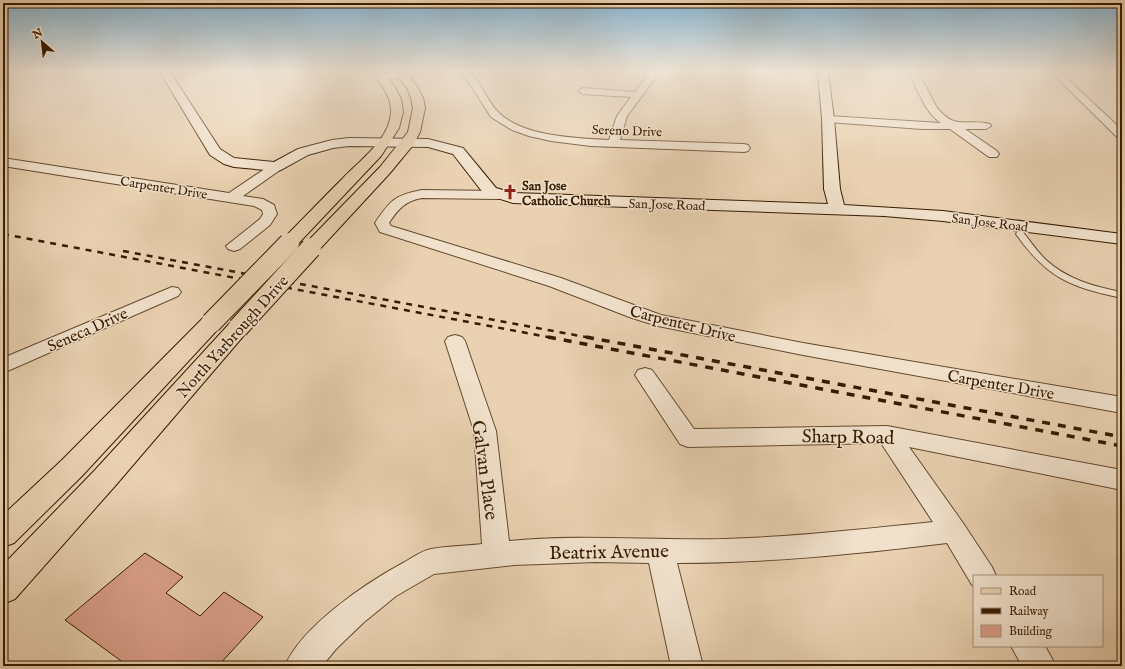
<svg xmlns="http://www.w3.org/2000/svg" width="1125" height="669" font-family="'IM FELL English',serif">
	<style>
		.building { fill: #da9f8b; stroke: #381c01 }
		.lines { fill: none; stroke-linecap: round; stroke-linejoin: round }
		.lane-casing { stroke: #64492d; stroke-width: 2 }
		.street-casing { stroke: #64492d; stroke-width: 2 }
		.secondary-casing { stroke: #381c01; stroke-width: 2 }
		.primary-casing { stroke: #381c01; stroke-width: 2 }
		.lane { fill: #f1e1cc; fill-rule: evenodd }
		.street { fill: #f1e1cc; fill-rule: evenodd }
		.secondary { fill: #f1e1cc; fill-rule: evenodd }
		.primary { fill: #e9d1b1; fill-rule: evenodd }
		.rail-far1 { stroke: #381c01; stroke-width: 2.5; stroke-dasharray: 6 6; stroke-linecap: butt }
		.rail { stroke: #381c01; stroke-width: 3.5; stroke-dasharray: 8 8; stroke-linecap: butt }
		.primary-bridge-casing { stroke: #381c01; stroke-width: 22; stroke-linecap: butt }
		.primary-bridge { stroke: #e9d1b1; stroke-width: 20 }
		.labels { text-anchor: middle; stroke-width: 3; stroke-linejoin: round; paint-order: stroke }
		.far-street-label { font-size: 13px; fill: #381c01; stroke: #f1e1cc }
		.far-poi-label { font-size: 13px; font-weight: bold; fill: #381c01; stroke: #f1e1cc; text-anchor: start }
		.street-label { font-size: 16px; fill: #381c01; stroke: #f1e1cc }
		.near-street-label { font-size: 19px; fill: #381c01; stroke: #f1e1cc }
	</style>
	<rect width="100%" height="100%" fill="#e9d1b1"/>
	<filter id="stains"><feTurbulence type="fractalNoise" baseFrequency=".005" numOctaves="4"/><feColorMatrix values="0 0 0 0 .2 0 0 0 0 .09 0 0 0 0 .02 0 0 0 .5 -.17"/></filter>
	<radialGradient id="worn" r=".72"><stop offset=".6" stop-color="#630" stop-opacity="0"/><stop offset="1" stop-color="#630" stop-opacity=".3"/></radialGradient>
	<polygon class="building" points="145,553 183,577 166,593 200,616 224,592 263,617 218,666 128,666 65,620"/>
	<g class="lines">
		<defs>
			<path id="lane" d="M1017 232H1023C1030 241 1037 251 1045 259 1066 279 1095 287 1122 292V298C1070 287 1047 278 1016 234Z"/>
			<g id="street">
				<polygon points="397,72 423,72 419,75 382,80 377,77 382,74"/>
				<path d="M460 72H469C482 83 486 100 498 112 523 137 576 138 609 140L617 116 631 97 583 94 578 91 583 88 635 92 646 77V72H654L656 77 627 116 620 140 744 144 748 145 750 148 748 151 744 152 591 146 551 141 529 136 512 130 491 117 470 84Z"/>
				<path d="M909 72H918L937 108C956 131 967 118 990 124L991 126 986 129H965L997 151 999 154 997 157H989L950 129H922L828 122 823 119 828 116 941 123C924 111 918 90 909 72Z"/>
				<polygon points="1051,72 1060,72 1122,130 1122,139 1118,138"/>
				<polygon points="3,158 229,193 272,164 280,164 282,167 280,170 243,196 263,199 274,205 277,214 270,225 240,249 234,251 228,249 226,246 260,219 263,214 262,210 254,206 3,166"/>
				<path d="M422 190 498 191 503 192 505 195 503 198 498 199 422 198C405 201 398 209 389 223L391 226 561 278 661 315 803 343 1122 397V413L803 355 658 326 632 318 549 286 380 232 375 223C390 201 394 195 422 190Z"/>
				<polygon points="172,287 178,288 181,292 178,296 3,373 3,358"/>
				<path d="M455 335 462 337 465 341 496 431 509 541C581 534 653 541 724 539 794 537 864 529 933 522L881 443 688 447 680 444 635 375 638 370 645 368 652 370 694 429 887 426 1122 470V490L909 447 963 523 992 567 996 576H974V586L972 585 947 543C856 554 769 563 677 563L703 666H671L649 563 596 562 514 565 434 574 396 596 363 623 336 649 322 666H285C302 626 366 583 403 563 412 558 421 551 431 549 447 546 465 546 482 544L474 431 445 341 448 337Z"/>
				<polygon points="1011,646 1045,646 1056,666 1022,666"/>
			</g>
			<polygon id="secondary" points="160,72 170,72 220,149 234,158 274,162 298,149 332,140 349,138 428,139 463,148 496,188 514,193 828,204 824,189 822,119 818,72 828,72 834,119 840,189 844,205 943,211 1122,234 1122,244 943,221 884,216 513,203 484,194 453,154 428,147 349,146 333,148 308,155 281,170 276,171 234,167 224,164 210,155"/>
			<g id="primary">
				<path d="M372 72H383L395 87 401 99 403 112 399 128 381 156 295 247 289 248 283 247 280 243 283 239C303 219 323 198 343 178 360 160 389 140 391 113 392 96 381 85 372 72Z"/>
				<polygon points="394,72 405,72 416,85 423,98 425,108 420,132 413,145 390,173 317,252 311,253 305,252 302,248 305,244 380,167 408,132 413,108 411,98 407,88"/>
				<polygon points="211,317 219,318 222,323 219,328 82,476 14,543 3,547 3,515 62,460 203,318"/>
				<polygon points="238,321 246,323 249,328 246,333 115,486 15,599 3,604 3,565 95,470 230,323"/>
			</g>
		</defs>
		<use href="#lane" class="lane-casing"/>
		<use href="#street" class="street-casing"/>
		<use href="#secondary" class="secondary-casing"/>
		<use href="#primary" class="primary-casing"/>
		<use href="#lane" class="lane"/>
		<use href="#street" class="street"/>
		<use href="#secondary" class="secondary"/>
		<use href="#primary" class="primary"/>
		<g class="rail-far1">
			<polyline points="3,234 553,338"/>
			<polyline points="123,251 591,338"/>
		</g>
		<g class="rail">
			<polyline points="548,337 1122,446"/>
			<polyline points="586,337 1122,437"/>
		</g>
		<defs>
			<g id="primary-bridge">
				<polyline points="211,323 289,243"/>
				<polyline points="238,328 311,248"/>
			</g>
		</defs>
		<use href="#primary-bridge" class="primary-bridge-casing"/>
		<use href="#primary-bridge" class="primary-bridge"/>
	</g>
	<linearGradient id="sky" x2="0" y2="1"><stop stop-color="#88b5d2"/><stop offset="0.43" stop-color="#f5eadc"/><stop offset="1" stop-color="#f5eadc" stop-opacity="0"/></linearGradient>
	<rect width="1125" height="166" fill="url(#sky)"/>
	<defs>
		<symbol id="church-bare" viewBox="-9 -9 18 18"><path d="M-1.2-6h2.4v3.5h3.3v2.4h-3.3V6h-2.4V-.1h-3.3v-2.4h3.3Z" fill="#8f2418" stroke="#f1e1cc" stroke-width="2.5" paint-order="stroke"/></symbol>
	</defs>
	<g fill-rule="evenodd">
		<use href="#church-bare" x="499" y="181" width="22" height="22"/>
	</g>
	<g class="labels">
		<g class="far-street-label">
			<text transform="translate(627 130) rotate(2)" y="5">Sereno Drive</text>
			<text transform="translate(164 187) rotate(9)" y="5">Carpenter Drive</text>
			<text transform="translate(667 204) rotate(2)" y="5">San Jose Road</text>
			<text transform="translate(990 222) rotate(7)" y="5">San Jose Road</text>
		</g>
		<g class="far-poi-label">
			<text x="522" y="190">San Jose<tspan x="522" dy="15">Catholic Church</tspan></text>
		</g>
		<g class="street-label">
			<text transform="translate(683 323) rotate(14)" y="6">Carpenter Drive</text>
			<text transform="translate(87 329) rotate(-24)" y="6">Seneca Drive</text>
			<text transform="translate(232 336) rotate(-48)" y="6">North Yarbrough Drive</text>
			<text transform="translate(1001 384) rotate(10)" y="6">Carpenter Drive</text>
		</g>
		<g class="near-street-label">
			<text transform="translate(848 436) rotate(1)" y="7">Sharp Road</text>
			<text transform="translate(486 470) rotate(82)" y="7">Galvan Place</text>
			<text transform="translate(609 551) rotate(-1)" y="7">Beatrix Avenue</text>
		</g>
	</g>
	<rect width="1125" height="669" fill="none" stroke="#e9d1b1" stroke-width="16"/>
	<rect x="4" y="4" width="1117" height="661" fill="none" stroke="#381c01" stroke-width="2"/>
	<rect x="8" y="8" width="1109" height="653" fill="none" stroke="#381c01"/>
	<rect x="973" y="575" width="130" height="72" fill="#f1e1cc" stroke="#a7927b"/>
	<rect x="981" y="588" width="20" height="6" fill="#e9d1b1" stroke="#a7927b"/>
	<text x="1009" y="595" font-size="12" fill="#381c01">Road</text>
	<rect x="981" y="608" width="20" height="6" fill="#381c01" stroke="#a7927b"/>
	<text x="1009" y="615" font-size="12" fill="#381c01">Railway</text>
	<rect x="981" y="625" width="20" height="12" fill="#da9f8b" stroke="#a7927b"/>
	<text x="1009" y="635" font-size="12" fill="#381c01">Building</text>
	<g transform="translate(42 42) rotate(332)" stroke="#f1e1cc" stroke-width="3" paint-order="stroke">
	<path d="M0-3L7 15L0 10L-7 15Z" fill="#381c01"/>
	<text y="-6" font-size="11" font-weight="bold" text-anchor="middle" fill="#381c01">N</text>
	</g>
	<rect width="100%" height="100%" filter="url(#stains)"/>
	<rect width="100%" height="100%" fill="url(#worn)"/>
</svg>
